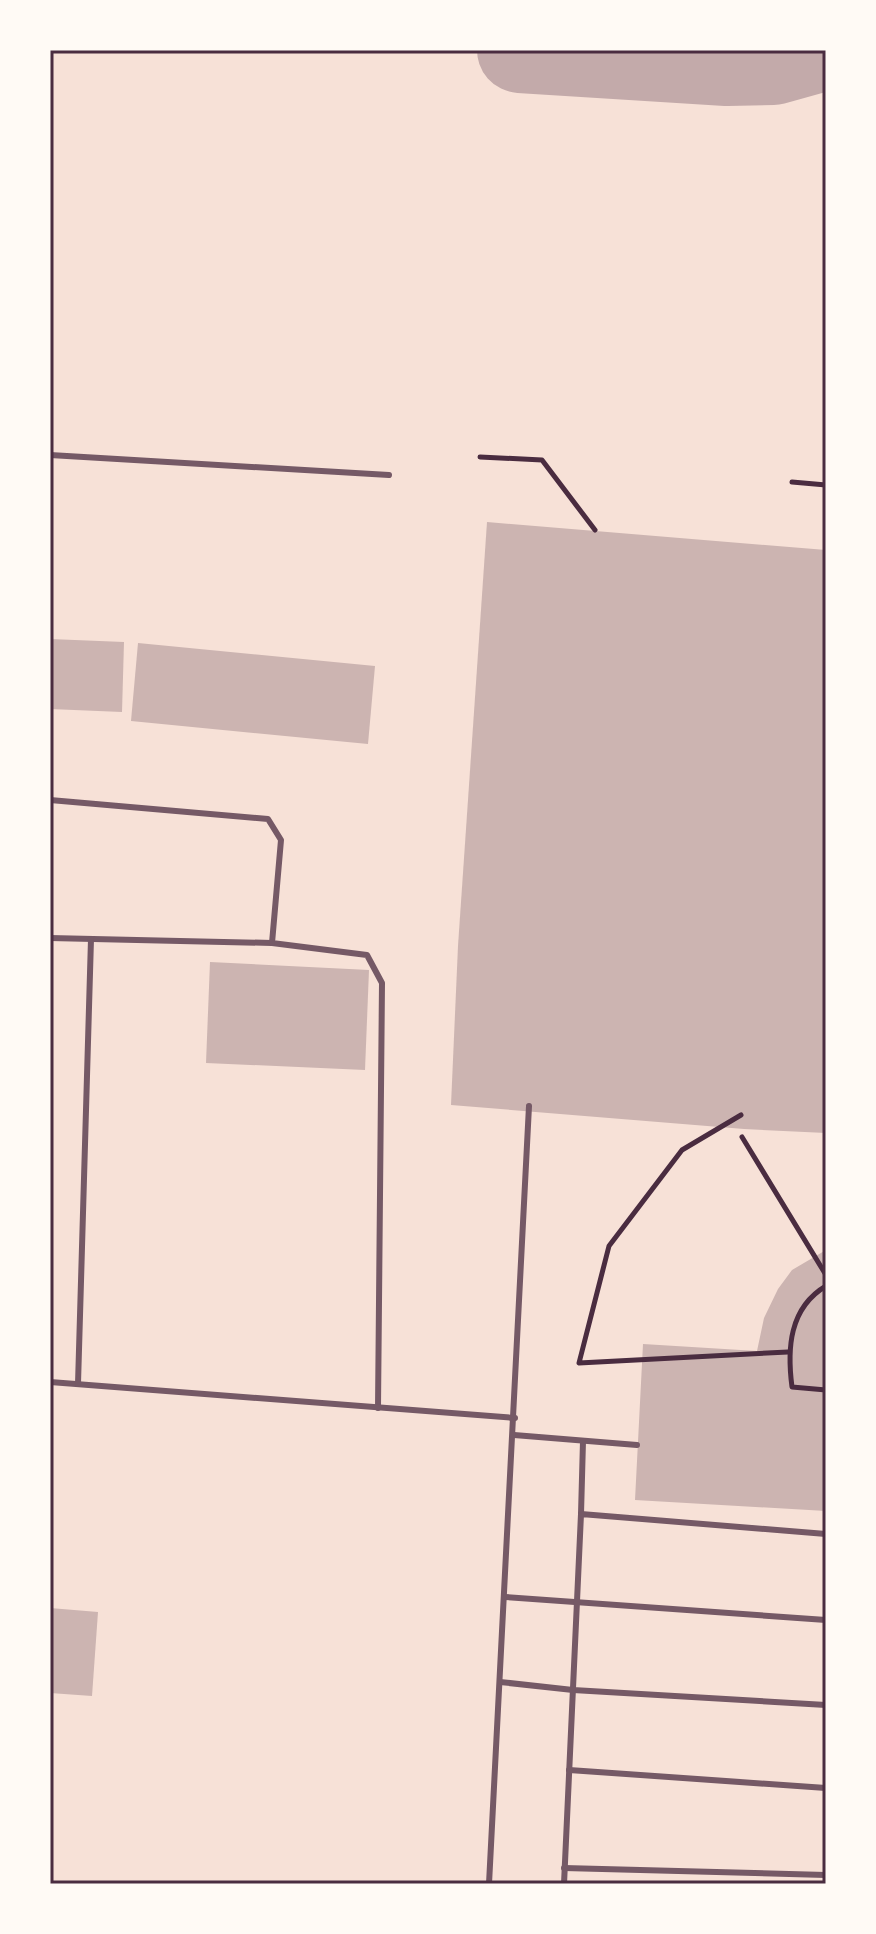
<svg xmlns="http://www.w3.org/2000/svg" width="876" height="1934" font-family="Georgia,serif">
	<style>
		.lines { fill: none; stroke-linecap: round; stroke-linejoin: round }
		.taxiway { stroke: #c3aaaa; stroke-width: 86 }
		.building { fill: #ccb4b1 }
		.path { stroke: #4a2c40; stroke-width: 5 }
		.service { stroke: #755966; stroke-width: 6 }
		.neatline { fill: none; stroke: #4a2c40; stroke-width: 3 }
	</style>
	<rect width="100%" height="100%" fill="#f7e1d7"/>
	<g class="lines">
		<polyline class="taxiway" points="520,50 727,63 773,62 816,50"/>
	</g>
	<g class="building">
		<polygon points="487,522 826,550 826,1133 744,1129 451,1105 458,946"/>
		<polygon points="50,639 124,642 122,712 50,709"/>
		<polygon points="138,643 375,666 368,744 131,721"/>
		<polygon points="210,962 369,970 365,1070 206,1063"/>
		<polygon points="826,1250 826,1511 635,1500 643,1344 757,1351 764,1318 778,1289 792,1270"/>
		<polygon points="50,1608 98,1612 92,1696 50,1693"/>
	</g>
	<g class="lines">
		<g class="path">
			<polyline points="480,457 542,460 595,530"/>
			<polyline points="792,482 826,485"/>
			<polyline points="741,1115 682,1150 609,1246 579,1363 788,1352"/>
			<polyline points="742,1137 826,1275"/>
			<path d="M826 1286C789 1308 787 1349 792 1387L826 1390"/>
		</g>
		<g class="service">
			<polyline points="50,455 389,475"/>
			<polyline points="50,800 268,819 281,840 272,943 367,955 382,983 378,1408"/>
			<polyline points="50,938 272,943"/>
			<polyline points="50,1382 515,1418"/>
			<polyline points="78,1384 91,939"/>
			<polyline points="514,1435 637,1445"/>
			<polyline points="581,1514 583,1441"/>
			<polyline points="505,1597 826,1620"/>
			<polyline points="500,1682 573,1690 826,1705"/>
			<polyline points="569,1770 826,1788"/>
			<polyline points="564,1868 826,1875"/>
			<polyline points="489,1884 529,1106"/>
			<polyline points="564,1884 581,1514 826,1534"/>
		</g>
	</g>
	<rect width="876" height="1934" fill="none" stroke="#fffaf5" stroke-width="104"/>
	<rect x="52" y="52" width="772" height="1830" class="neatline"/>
</svg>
